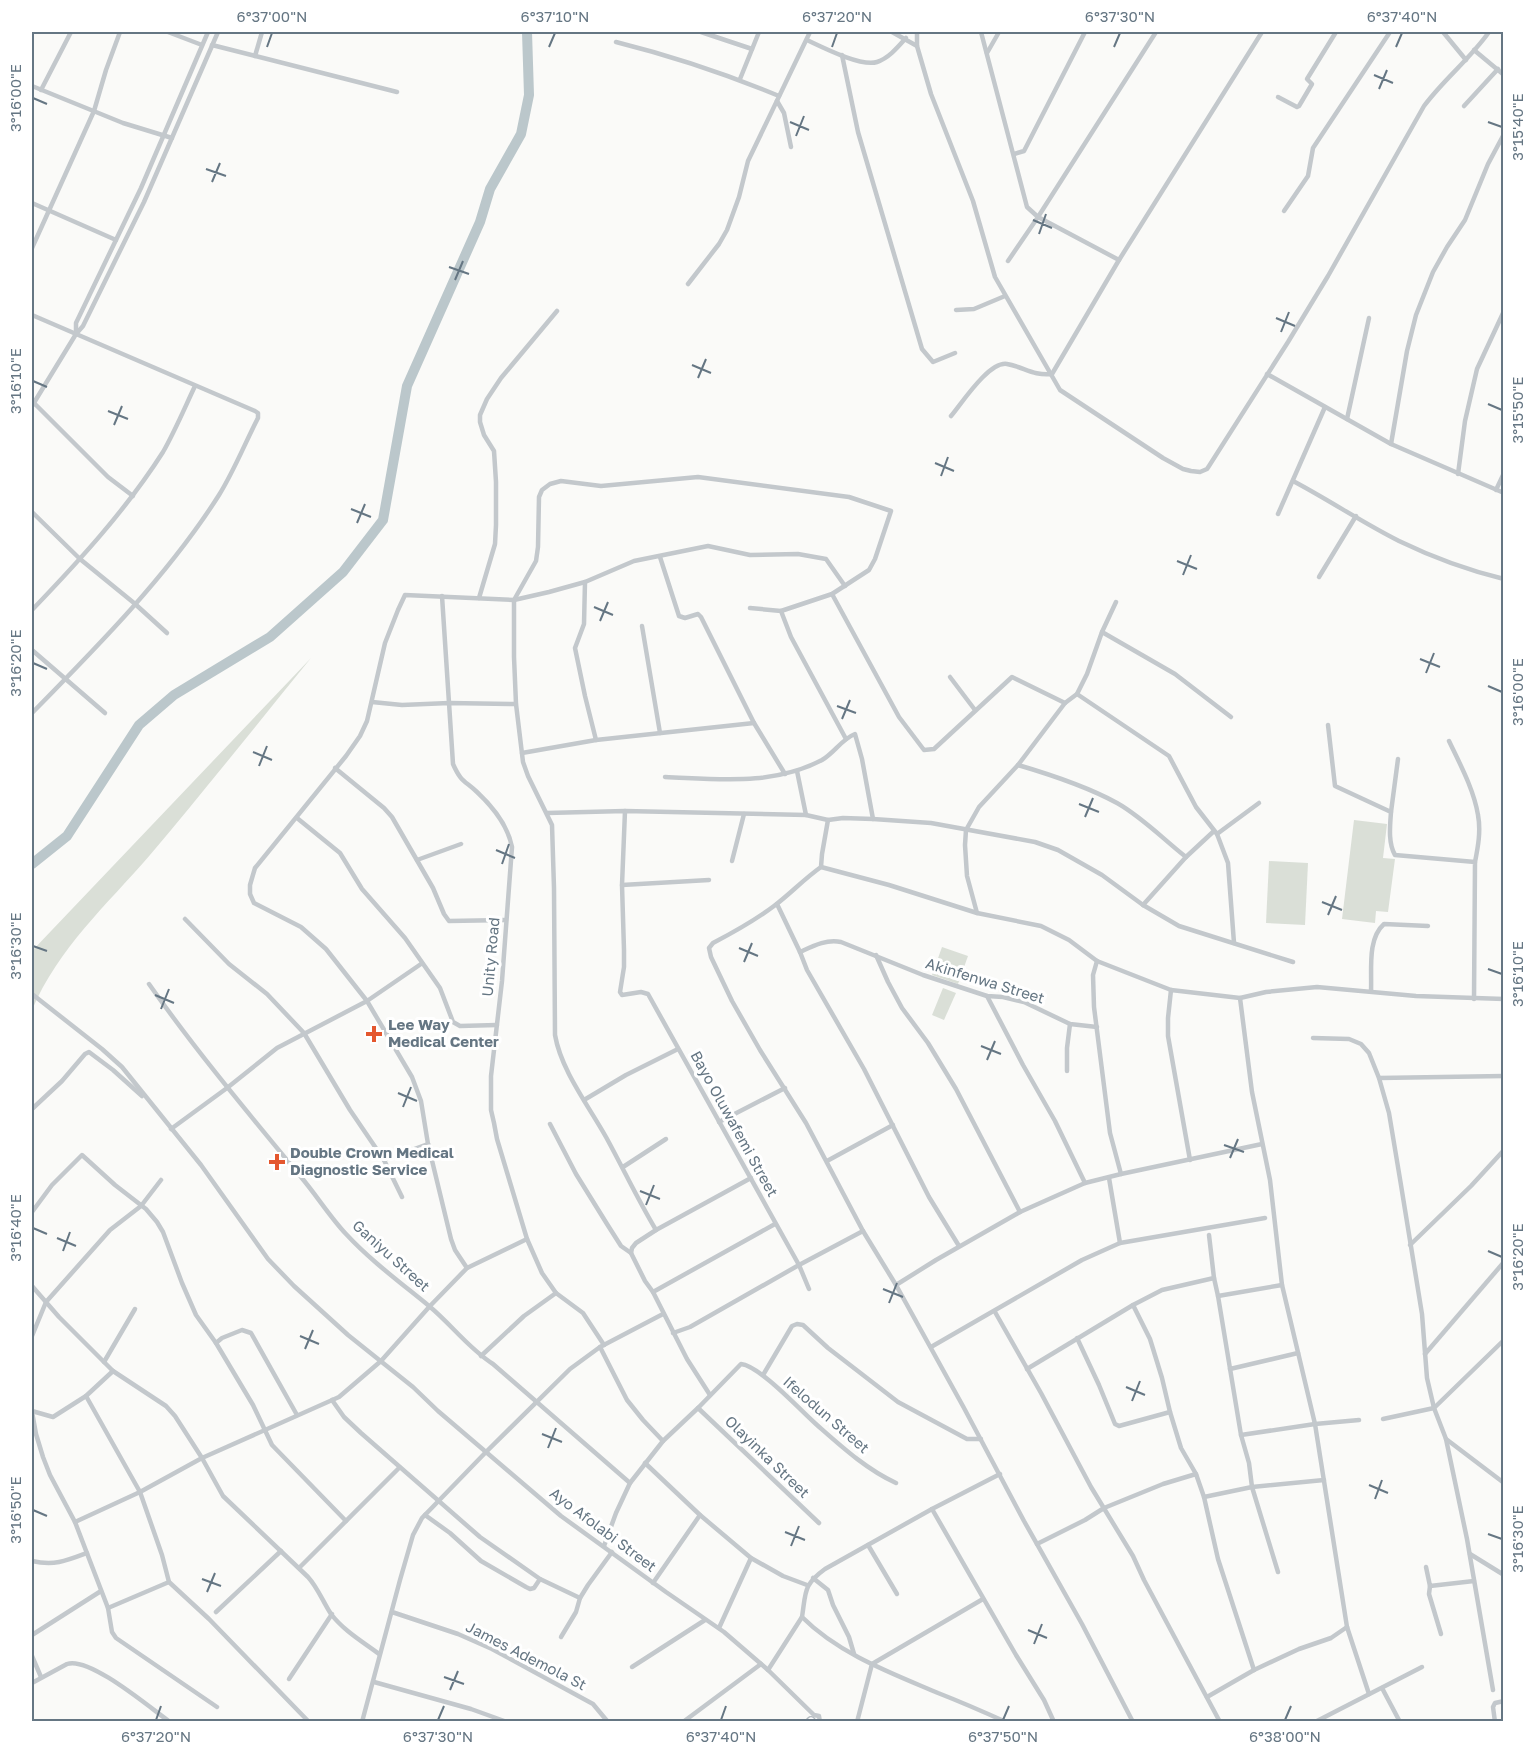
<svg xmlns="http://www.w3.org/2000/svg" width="1535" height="1753" font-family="'Golos Text',sans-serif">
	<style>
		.green { fill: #dadfd7 }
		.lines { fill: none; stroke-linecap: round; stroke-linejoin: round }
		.river { stroke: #bbc7cb; stroke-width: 10 }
		.secondary-casing { stroke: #b3babf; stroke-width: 10 }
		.street { stroke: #c3c8cc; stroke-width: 4.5 }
		.secondary { stroke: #fff; stroke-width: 7 }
		.ticks { fill: none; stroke: #657683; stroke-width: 2 }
		.poi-dot { fill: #e4572e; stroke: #fff; stroke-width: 2 }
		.labels { text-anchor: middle; stroke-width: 6; stroke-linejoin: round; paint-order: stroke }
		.street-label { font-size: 15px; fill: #657683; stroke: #fff }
		.poi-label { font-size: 15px; font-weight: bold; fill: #657683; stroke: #fff; text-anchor: start }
		.neatline { fill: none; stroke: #657683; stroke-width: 2 }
		.ticks-label { font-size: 15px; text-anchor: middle; fill: #657683 }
	</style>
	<rect width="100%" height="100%" fill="#fafaf8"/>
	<g class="green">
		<path d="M311 658C258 723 205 790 150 855 106 906 59 947 32 1010V951Z"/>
		<polygon points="1354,820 1387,824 1383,858 1395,859 1388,912 1376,911 1375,923 1342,919"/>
		<polygon points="1269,861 1308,863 1305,925 1266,923"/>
		<polygon points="942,947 968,956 958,984 932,975"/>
		<polygon points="943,988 956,993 944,1020 932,1015"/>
	</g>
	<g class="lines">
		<polyline class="river" points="32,864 67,836 139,725 174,695 270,637 343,572 383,520 407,386 480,222 490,189 521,134 529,95 527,32"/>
		<defs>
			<polyline id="secondary" points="810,1722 811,1721"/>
		</defs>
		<use href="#secondary" class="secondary-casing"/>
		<g class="street">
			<polyline points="168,32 202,45"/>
			<polyline points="701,32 752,49"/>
			<polyline points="892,32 917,46"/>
			<path d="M917 32V46L931 94 973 201 995 277 1060 390 1163 458 1183 469 1191 471 1200 472 1207 469 1209 466 1288 342 1328 276 1424 106C1444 79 1470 59 1489 32"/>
			<polyline points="981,32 1027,207 1038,217 1119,260"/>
			<polyline points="1443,32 1466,60"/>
			<path d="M807 40C822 47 861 67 877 62 889 58 898 47 906 38"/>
			<path d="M616 42C672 56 726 74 779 96"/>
			<polyline points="212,45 397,92"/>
			<polyline points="1474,50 1504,75"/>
			<polyline points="987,53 999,32"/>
			<polyline points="842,55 858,132 922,349 933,362 955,353"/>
			<polyline points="255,56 262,32"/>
			<polyline points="740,79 759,32"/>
			<polyline points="32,86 123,123 172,138"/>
			<polyline points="41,90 71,32"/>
			<polyline points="1278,97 1297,107 1299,106 1312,84 1307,79 1336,32"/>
			<polyline points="777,101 784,113 791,147"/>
			<polyline points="1464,106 1498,69"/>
			<polyline points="1014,154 1024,151 1085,32"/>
			<polyline points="32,203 116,240"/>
			<polyline points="1284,211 1308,176 1313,148 1390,32"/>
			<polyline points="32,248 94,111 106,70 120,32"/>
			<polyline points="1008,261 1038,217 1156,32"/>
			<polyline points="688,284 719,244 727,230 739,197 748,161 810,32"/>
			<polyline points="956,310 974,309 1005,296"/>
			<path d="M32 315 255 411 258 413V418C245 443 234 471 219 495 169 574 98 646 32 713"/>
			<polyline points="76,333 76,323 141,188 208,32"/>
			<polyline points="1267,374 1391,444 1504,493"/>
			<polyline points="34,403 108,477 133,496"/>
			<polyline points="32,406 76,334 83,326 144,202 218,32"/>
			<path d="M951 416C962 403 989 361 1007 364 1024 367 1033 376 1052 374L1119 260 1262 32"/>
			<polyline points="1347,419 1369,318"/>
			<polyline points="1391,444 1407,351 1416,315 1433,272 1447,247 1465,220 1488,164 1504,134"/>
			<polyline points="1458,474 1465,421 1477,369 1504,311"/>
			<path d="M1293 481C1329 500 1363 523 1399 541 1432 557 1467 570 1504 579"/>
			<polyline points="1496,490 1504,473"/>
			<polyline points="32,512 80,559 134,603 167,633"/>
			<polyline points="1278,514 1325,407"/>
			<polyline points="660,557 679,616 685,618 698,614 701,617 754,723 785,774"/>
			<polyline points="1319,577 1356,516"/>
			<polyline points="585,582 584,624 575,648 585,696 596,740"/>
			<polyline points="832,594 899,717 924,750 934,749 1012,677 1065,703"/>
			<path d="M442 596 453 764C461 782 464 780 477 792 493 807 508 826 512 847L502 981 491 1076V1110L494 1123 497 1139 527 1239 542 1273 556 1293 583 1313 604 1345"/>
			<polyline points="479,598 495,544 496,525 496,482 494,451 484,435 480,422 480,415 487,399 501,378 557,311"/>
			<polyline points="750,608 781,611 791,637 846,739"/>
			<path d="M32 610C79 561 126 510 163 452 175 431 185 407 195 386"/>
			<polyline points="642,626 660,733"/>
			<polyline points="1102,632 1175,674 1231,717"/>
			<polyline points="32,650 105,713"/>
			<polyline points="950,677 975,710"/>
			<polyline points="1077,694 1169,756 1196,807 1217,834 1228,863 1234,943"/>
			<polyline points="372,702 402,705 449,703 516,704"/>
			<path d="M1328 725 1335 786 1391 812C1390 826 1388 843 1395 855L1475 862 1474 999"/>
			<path d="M1449 741C1460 764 1474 790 1478 815 1481 831 1478 847 1475 862"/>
			<polyline points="522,753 596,740 754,723"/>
			<path d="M1018 765C1052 775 1086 786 1117 803 1142 817 1163 839 1186 857"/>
			<polyline points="335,768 384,808 392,817 433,888 444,914 449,921 506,920"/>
			<polyline points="797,771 806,815"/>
			<path d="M665 777C718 779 773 786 822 760 834 753 842 739 855 734L862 759 873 819"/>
			<polyline points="625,811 622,885 624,950 624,967 620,992 622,995 641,992 648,994 799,1265 809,1289"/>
			<polyline points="1391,812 1398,759"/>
			<polyline points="547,813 625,811 806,815 828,820 843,818 873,819 931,823 1035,842 1058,850 1102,875 1143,905 1179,926 1293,962"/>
			<polyline points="297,818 340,853 362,889 405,938 440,988 453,1022 460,1026 497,1025"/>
			<path d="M828 820 822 854 821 867C804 879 790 894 774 906 754 921 734 932 713 943L709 948 711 957 732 1001 760 1050 806 1123 863 1231 896 1285 964 1408 1024 1521 1082 1624 1133 1722"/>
			<polyline points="1217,834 1259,803"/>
			<polyline points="417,860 461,844"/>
			<polyline points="732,861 744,814"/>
			<polyline points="821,867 889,885 977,913 1041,926 1069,940 1097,961 1171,990 1240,998 1266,992 1317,987 1416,996 1504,999"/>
			<polyline points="622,885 709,880"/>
			<polyline points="777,904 800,952 807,970 864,1069 929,1197 959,1246"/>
			<polyline points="1143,905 1186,857 1214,831"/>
			<polyline points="977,913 967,876 965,845 966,830 979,807 1018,765 1065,703 1077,694 1087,674 1102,632 1116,602"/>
			<polyline points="185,919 229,964 267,994 304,1033 350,1110 384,1160 402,1197"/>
			<path d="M800 952C813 946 826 939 841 942L923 975 987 996 1003 997 1024 1002 1070 1024 1097 1027"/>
			<polyline points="876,955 888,982 902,1008 928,1043 956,1089 1020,1212"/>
			<polyline points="1097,961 1093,975 1094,1007 1110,1133 1121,1174"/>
			<path d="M149 984C196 1051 249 1114 301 1177 317 1196 330 1217 346 1234 371 1261 401 1283 429 1306 451 1324 468 1348 493 1364L630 1483"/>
			<polyline points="1171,990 1168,1018 1168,1036 1190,1160"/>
			<path d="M1371 991C1372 970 1367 939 1384 924L1428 926"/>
			<polyline points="32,994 102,1049 122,1067 201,1165 268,1259 294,1286 348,1335 413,1387 438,1411 561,1516 666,1592 724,1632 768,1670 814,1715 819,1716 820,1722"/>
			<polyline points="987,996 1023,1065 1055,1121 1085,1183"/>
			<polyline points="1240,998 1252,1092 1270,1180 1282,1285 1315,1424 1347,1627 1369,1694"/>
			<polyline points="1313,1038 1349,1039 1361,1044 1369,1053 1379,1078 1389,1113 1400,1179 1422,1314 1427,1378 1434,1408 1446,1439 1504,1483"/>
			<polyline points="1067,1071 1067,1048 1070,1024"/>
			<polyline points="1379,1078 1504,1076"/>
			<polyline points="584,1100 626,1075 678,1049"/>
			<polyline points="32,1109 62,1081 85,1054 89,1052 113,1070 142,1096"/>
			<polyline points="719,1122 785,1088"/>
			<polyline points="550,1124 576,1174 607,1224 621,1246 631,1253 645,1281 653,1292 687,1359 710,1395"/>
			<polyline points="171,1129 227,1088 277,1048 367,1001 421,964"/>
			<polyline points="384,1160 428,1144"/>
			<polyline points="827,1161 893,1125"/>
			<polyline points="623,1167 666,1139"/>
			<polyline points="1109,1178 1120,1243"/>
			<polyline points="32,1212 52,1185 82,1155 115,1185 146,1209 157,1222 163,1232 182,1283 196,1315 216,1343 253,1405 272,1445 346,1521"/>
			<path d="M656 1230C638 1200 623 1168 606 1137 588 1105 561 1070 555 1035L554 888 552 825 528 776 523 762 516 704 514 657V600L536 561 538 547 539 497 542 490 550 484 561 481 601 486 698 477 849 497 891 511 875 559 869 570 832 594 781 611"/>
			<polyline points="1410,1245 1471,1186 1504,1150"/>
			<polyline points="631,1253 632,1248 636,1243 656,1230 751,1178"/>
			<polyline points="467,1268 455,1250 451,1239 428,1144 421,1101 412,1077 367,1001 326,949 301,927 254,903 250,894 250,885 255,868 346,756 360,736 367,721 385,643 398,610 405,595 514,600 549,592 585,582 634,561 708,546 750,555 798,554 826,559 845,586"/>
			<polyline points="1214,1278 1218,1296 1282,1285"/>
			<polyline points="896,1285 936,1260 1020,1212 1085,1183 1121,1174 1262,1144"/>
			<path d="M32 1286 59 1317 113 1371 166 1406 175 1416 202 1458 223 1496 308 1577C318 1588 323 1602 331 1614 344 1631 363 1642 379 1654"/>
			<polyline points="653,1292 775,1224"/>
			<polyline points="1133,1305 1150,1339 1162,1378 1170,1412 1181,1448 1196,1474"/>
			<polyline points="995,1312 1041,1393 1091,1487 1133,1556 1144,1580 1220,1722"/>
			<polyline points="673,1333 690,1327 799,1265 863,1231"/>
			<polyline points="32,1336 46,1302 110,1230 141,1206 161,1180"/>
			<polyline points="1077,1338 1099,1385 1115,1424 1119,1426 1170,1412"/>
			<polyline points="216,1343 222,1338 242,1330 251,1333 297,1415"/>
			<polyline points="600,1347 627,1400 643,1420 663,1441"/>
			<polyline points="931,1347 1082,1260 1120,1243 1265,1218"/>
			<polyline points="1425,1354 1504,1262"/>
			<polyline points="481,1356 524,1316 556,1293"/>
			<polyline points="104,1362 135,1309"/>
			<polyline points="1027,1369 1133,1305 1162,1290 1214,1278 1209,1235"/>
			<polyline points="1230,1369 1298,1353"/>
			<polyline points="763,1375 792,1326 797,1324 803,1325 828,1348 898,1402 967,1439 981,1439"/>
			<polyline points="86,1396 140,1492 162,1555 169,1582 209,1619 309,1722"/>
			<polyline points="332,1400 344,1417 361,1433 480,1537 540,1579 580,1598"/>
			<polyline points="698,1408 819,1523"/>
			<polyline points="32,1411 53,1417 86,1396 113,1371"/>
			<polyline points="32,1412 36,1434 43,1457 50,1475 75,1522 108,1608 112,1632 116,1638 217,1707"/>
			<polyline points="1383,1419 1434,1408 1504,1340"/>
			<polyline points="1241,1435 1315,1424 1359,1420"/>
			<polyline points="1446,1439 1467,1539 1493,1690"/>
			<polyline points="645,1463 700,1515 751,1558 783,1576 807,1585"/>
			<path d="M1000 1474 932 1509 825 1569C803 1585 806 1592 802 1617 839 1654 891 1673 938 1693 961 1702 984 1712 1006 1722"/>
			<polyline points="1204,1497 1252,1487 1249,1463 1241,1435 1218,1296"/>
			<polyline points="932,1509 1016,1655 1044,1700 1054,1722"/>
			<polyline points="425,1515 450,1533 481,1561 526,1587 530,1589 534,1588 540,1579"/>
			<polyline points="75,1522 140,1492 202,1458 339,1397 381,1361 430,1306 467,1268 527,1239"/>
			<polyline points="1037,1544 1085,1520 1104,1508 1163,1484 1196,1474 1204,1497 1218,1559 1254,1670"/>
			<polyline points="868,1545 897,1594"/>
			<path d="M604 1546 616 1513 630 1483 663 1441 698 1408 741 1364C760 1366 801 1411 817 1425 842 1447 866 1469 896 1483"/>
			<polyline points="1470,1554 1504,1575"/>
			<path d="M32 1561C54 1566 66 1561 87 1553"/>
			<polyline points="1426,1567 1430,1586 1474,1581"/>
			<polyline points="299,1568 399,1468"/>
			<polyline points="1278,1572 1252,1487 1324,1480"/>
			<polyline points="813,1578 828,1590 833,1605 849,1637 854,1654"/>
			<polyline points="653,1583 700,1515"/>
			<polyline points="1430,1586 1429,1594 1441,1634"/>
			<polyline points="108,1608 169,1582"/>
			<polyline points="216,1612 281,1551"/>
			<polyline points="392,1612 458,1634 492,1649 593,1704 608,1722"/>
			<polyline points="719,1628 751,1558"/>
			<polyline points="32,1635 101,1591"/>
			<polyline points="561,1637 576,1612 580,1598 588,1585 612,1552"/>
			<polyline points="32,1656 41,1677"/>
			<polyline points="632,1667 705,1620"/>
			<polyline points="768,1670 802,1617"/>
			<polyline points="289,1679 332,1614"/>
			<polyline points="374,1682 471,1709 507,1722"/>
			<path d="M32 1683 67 1664C89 1656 149 1707 170 1722"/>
			<polyline points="1382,1688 1400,1722"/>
			<polyline points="1207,1697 1254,1670 1299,1649 1331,1638 1347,1627"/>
			<polyline points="362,1722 400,1580 413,1535 422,1518 486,1452 570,1369 600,1347 663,1314"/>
			<polyline points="683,1722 761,1664"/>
			<polyline points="857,1722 872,1664 983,1599"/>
			<polyline points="1315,1722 1422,1667"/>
			<polyline points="1495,1722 1493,1707 1495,1703 1504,1701"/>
		</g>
		<use href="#secondary" class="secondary"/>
	</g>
	<path class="ticks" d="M267 47 272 33M549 47 555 33M832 47 837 33M1114 47 1120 33M1396 47 1402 33M1374 75 1393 83M1379 89 1387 70M33 98 47 104M790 122 809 130M1488 122 1502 127M796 136 804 116M206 169 226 176M212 182 220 163M1033 220 1052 228M1039 234 1046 214M449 267 469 274M455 280 463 261M1276 318 1295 326M1281 332 1289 312M692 365 711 373M698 378 706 359M33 381 47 387M1488 404 1502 410M108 411 128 419M114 425 122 406M935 463 954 471M941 476 948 457M351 509 371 517M357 523 365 504M1177 561 1197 569M1183 575 1191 555M594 607 613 615M600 621 608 602M1420 659 1440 667M33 663 47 669M1426 673 1434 653M1488 686 1502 692M837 706 856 713M842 719 850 700M253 752 272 760M259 766 267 746M1079 804 1099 812M1085 817 1093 798M496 850 515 858M502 864 509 844M1322 902 1342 910M1328 915 1336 896M33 946 47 951M739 948 758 956M744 962 752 943M1488 969 1502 974M155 995 174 1003M161 1009 169 989M981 1046 1001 1054M987 1060 995 1041M398 1093 417 1101M403 1107 411 1087M1224 1145 1244 1152M1230 1158 1238 1139M640 1191 660 1199M646 1205 654 1185M33 1228 47 1234M57 1238 76 1246M63 1251 70 1232M1488 1251 1502 1257M883 1289 903 1297M889 1303 897 1283M300 1336 319 1344M305 1349 313 1330M1126 1387 1145 1395M1132 1401 1140 1381M542 1434 562 1442M548 1448 556 1428M1369 1485 1388 1493M1375 1499 1382 1480M33 1510 47 1516M785 1532 805 1540M1488 1534 1502 1539M791 1546 799 1526M202 1579 221 1586M207 1592 215 1573M1028 1630 1047 1638M1034 1644 1042 1624M444 1677 464 1684M450 1690 458 1671M156 1720 161 1706M438 1720 444 1706M721 1720 726 1706M1003 1720 1009 1706M1285 1720 1291 1706"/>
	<g class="poi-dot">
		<path d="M371 1025h6v6h6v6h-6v6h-6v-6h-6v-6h6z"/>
		<path d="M274 1153h6v6h6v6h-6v6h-6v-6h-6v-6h6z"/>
	</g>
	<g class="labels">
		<g class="street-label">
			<text transform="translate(491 957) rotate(-85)" y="5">Unity Road</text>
			<text transform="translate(985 981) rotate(17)" y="5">Akinfenwa Street</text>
			<text transform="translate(734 1124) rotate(61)" y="5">Bayo Oluwafemi Street</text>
			<text transform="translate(391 1256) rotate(42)" y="5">Ganiyu Street</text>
			<text transform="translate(826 1415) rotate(41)" y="5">Ifelodun Street</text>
			<text transform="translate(767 1457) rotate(44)" y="5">Olayinka Street</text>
			<text transform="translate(603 1530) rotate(37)" y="5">Ayo Afolabi Street</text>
			<text transform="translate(526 1656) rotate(27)" y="5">James Ademola St</text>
		</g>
		<g class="poi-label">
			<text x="388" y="1030">Lee Way<tspan x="388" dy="17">Medical Center</tspan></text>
			<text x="290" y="1158">Double Crown Medical<tspan x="290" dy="17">Diagnostic Service</tspan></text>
		</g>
	</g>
	<rect width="1535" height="1753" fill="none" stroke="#ffffff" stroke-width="66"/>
	<rect x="33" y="33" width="1469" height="1687" class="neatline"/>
	<g class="ticks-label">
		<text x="272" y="22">6°37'00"N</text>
		<text x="555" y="22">6°37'10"N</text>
		<text x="837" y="22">6°37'20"N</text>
		<text x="1120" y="22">6°37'30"N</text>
		<text x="1402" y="22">6°37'40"N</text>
		<text transform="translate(16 98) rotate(-90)" y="5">3°16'00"E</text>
		<text transform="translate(1518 127) rotate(-90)" y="5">3°15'40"E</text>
		<text transform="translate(16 381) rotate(-90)" y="5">3°16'10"E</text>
		<text transform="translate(1518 410) rotate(-90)" y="5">3°15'50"E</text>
		<text transform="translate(16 663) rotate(-90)" y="5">3°16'20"E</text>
		<text transform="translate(1518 692) rotate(-90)" y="5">3°16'00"E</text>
		<text transform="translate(16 946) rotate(-90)" y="5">3°16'30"E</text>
		<text transform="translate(1518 974) rotate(-90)" y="5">3°16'10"E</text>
		<text transform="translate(16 1228) rotate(-90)" y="5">3°16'40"E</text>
		<text transform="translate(1518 1257) rotate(-90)" y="5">3°16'20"E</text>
		<text transform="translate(16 1510) rotate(-90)" y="5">3°16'50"E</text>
		<text transform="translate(1518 1539) rotate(-90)" y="5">3°16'30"E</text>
		<text x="156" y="1742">6°37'20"N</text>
		<text x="438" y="1742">6°37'30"N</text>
		<text x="721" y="1742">6°37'40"N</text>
		<text x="1003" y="1742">6°37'50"N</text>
		<text x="1285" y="1742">6°38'00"N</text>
	</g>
</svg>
